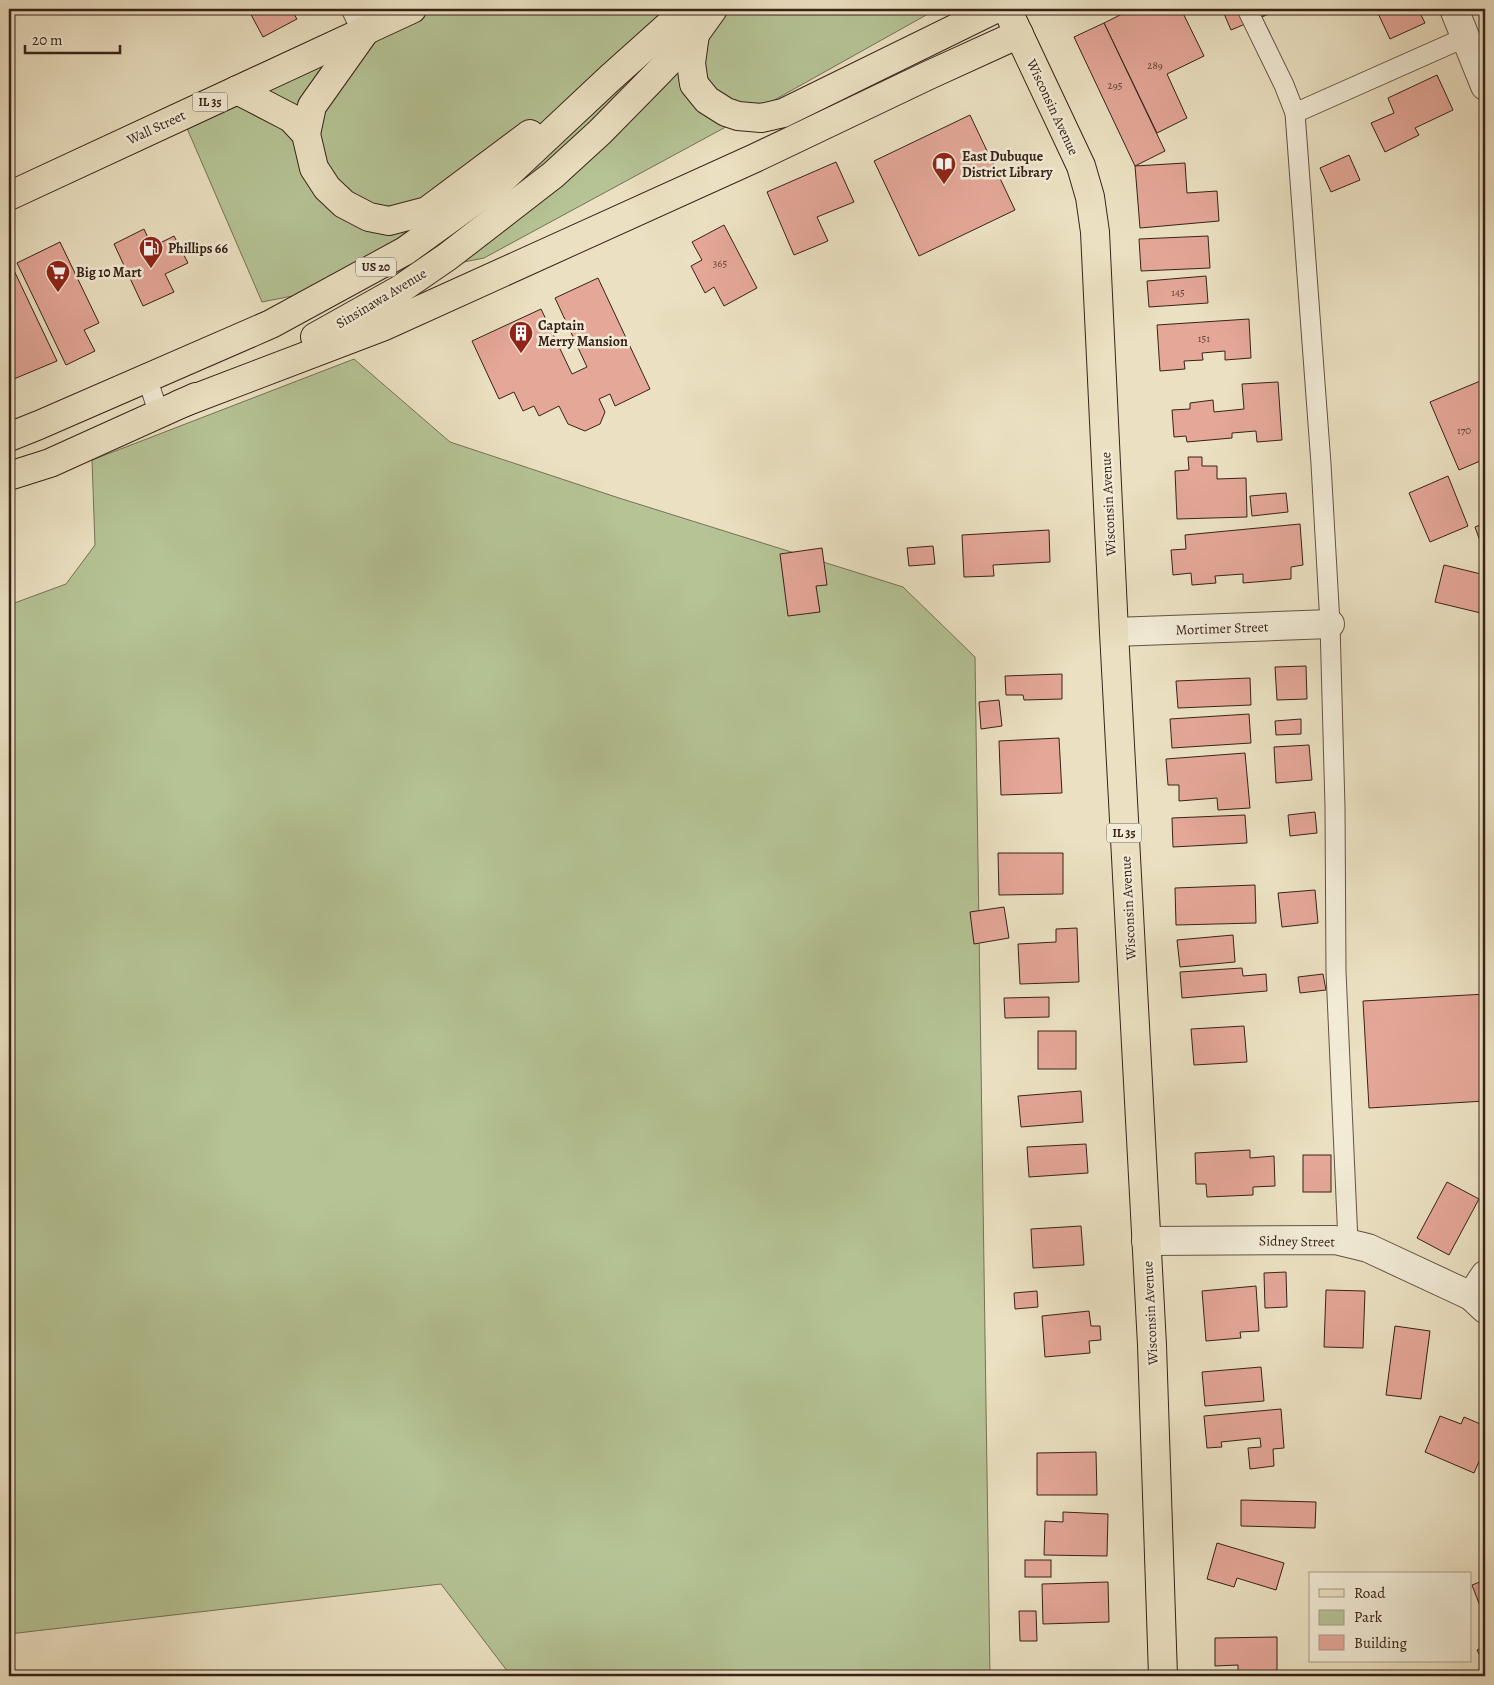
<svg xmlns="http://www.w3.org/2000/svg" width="1494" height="1685" font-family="Alegreya,serif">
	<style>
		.green { fill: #b5c395; stroke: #767257 }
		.building { fill: #e4a798; stroke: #382219 }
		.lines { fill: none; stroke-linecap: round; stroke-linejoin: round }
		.lane-casing { stroke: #655243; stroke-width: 21 }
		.street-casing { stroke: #655243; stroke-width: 30 }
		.primary-casing { stroke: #382219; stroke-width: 30 }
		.highway-casing { stroke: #382219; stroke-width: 30 }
		.lane { stroke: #f2ecd7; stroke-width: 19 }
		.street { stroke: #f2ecd7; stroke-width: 28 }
		.primary { stroke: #ebe1c2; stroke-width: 28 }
		.highway { stroke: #ebe1c2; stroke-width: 28 }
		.labels { text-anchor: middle; stroke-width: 5; stroke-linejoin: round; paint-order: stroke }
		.number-label { font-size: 11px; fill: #634339 }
		.shield { fill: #f2ecd7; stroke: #705f52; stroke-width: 1 }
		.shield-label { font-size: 12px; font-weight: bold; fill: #382219 }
		.street-label { font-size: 14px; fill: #382219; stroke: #f2ecd7 }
		.poi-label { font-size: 14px; font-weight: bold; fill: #382219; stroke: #f2ecd7; text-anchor: start }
	</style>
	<rect width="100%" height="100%" fill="#ebe1c2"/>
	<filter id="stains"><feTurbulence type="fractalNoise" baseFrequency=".004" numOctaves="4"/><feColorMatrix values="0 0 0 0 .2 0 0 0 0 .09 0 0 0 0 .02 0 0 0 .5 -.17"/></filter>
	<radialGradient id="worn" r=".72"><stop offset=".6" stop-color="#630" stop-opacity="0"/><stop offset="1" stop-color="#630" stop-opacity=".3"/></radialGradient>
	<g class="green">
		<polygon points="425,9 937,9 735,122 484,258 262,302 183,119"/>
		<polygon points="354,359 450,442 619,498 903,587 975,657 990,1676 511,1676 441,1584 9,1634 9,605 66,584 95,545 92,460"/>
	</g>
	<g class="building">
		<polygon points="248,9 291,9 297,19 263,37"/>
		<polygon points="1132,9 1181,9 1204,56 1167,74 1187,118 1157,133 1104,23"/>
		<polygon points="1222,9 1261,9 1264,16 1231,30"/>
		<polygon points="1261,9 1281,9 1264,16"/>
		<polygon points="1376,9 1418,9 1425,23 1390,39"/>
		<polygon points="1104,23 1165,151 1135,166 1074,37"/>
		<polygon points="1437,75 1453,110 1415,128 1419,135 1385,152 1371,123 1394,113 1388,98"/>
		<polygon points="970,115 1015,210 919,256 874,161"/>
		<polygon points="1349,155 1360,180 1331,192 1320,168"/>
		<polygon points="836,162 854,202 817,217 828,241 794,255 767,192"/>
		<polygon points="1185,163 1187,193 1217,191 1219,221 1140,228 1135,166"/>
		<polygon points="724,225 757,288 724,306 714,287 705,293 691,266 702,260 692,242"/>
		<polygon points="144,229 152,247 174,236 188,263 165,274 174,292 143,306 114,244"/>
		<polygon points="1208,236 1210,268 1141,271 1139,239"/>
		<polygon points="60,242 99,323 84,330 95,351 66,365 17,263"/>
		<polygon points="9,260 57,361 9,381"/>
		<polygon points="1206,276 1208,303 1149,307 1147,281"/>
		<polygon points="598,278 650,389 615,406 610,394 599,399 605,412 600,424 585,431 568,424 559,406 539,416 534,406 523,411 514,392 499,399 472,341 541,309 572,374 587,367 555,298"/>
		<polygon points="1249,319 1251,358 1225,360 1225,351 1202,353 1203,360 1184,361 1185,369 1160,371 1157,325"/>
		<polygon points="1485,379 1485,459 1459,470 1430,402"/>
		<polygon points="1278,382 1282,440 1257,442 1256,431 1232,433 1232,438 1187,442 1186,436 1174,437 1172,410 1190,409 1190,403 1213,400 1214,412 1244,409 1242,384"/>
		<polygon points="1188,457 1202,457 1202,466 1217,466 1217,479 1246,478 1247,517 1177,519 1175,471 1189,470"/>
		<polygon points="1448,476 1468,526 1430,542 1409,493"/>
		<polygon points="1286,493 1288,512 1252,516 1250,496"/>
		<polygon points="1485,523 1485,555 1475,527"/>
		<polygon points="1300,524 1303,565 1291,567 1291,579 1243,583 1243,574 1215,576 1216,583 1192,585 1191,573 1173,575 1171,550 1186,549 1185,535"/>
		<polygon points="1049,530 1050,562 993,565 994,576 964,577 962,535"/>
		<polygon points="933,546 935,564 909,566 907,548"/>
		<polygon points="822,548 827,585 816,586 820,612 788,616 780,554"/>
		<polygon points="1444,565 1485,575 1485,614 1435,602"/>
		<polygon points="1306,666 1307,699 1277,700 1275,667"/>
		<polygon points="1062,674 1062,699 1024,700 1023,695 1006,695 1005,676"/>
		<polygon points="1250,678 1251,705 1178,708 1176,681"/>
		<polygon points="999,700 1002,726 981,729 979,702"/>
		<polygon points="1249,714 1251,743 1172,748 1170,719"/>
		<polygon points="1301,719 1301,734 1276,735 1275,721"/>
		<polygon points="1059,738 1062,793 1001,795 999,741"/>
		<polygon points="1309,745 1312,780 1276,783 1274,747"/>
		<polygon points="1245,753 1250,808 1218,810 1217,798 1179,801 1179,785 1168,785 1166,759"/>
		<polygon points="1315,812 1317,833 1290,836 1288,815"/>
		<polygon points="1245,815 1247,843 1173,847 1172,818"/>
		<polygon points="998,853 1063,853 1063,894 999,895"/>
		<polygon points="1255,885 1256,923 1176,925 1175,888"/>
		<polygon points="1315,890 1318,923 1282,927 1278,893"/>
		<polygon points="1004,907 1009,938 974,944 970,912"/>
		<polygon points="1077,928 1079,982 1020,984 1018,944 1056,942 1056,929"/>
		<polygon points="1233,935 1235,962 1180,967 1177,940"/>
		<polygon points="1242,968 1243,976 1266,974 1267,991 1182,998 1180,972"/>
		<polygon points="1323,974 1326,990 1300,993 1298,977"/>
		<polygon points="1485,994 1485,1101 1369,1108 1363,1001"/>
		<polygon points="1049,997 1049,1017 1005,1018 1004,998"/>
		<polygon points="1244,1026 1247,1062 1194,1065 1191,1029"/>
		<rect x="1038" y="1031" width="38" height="38"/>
		<polygon points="1081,1091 1083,1122 1021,1127 1018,1096"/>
		<polygon points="1086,1144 1088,1173 1029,1177 1027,1147"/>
		<polygon points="1250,1150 1250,1158 1274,1156 1275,1186 1253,1187 1253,1195 1207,1197 1206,1184 1196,1184 1195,1153"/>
		<rect x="1303" y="1155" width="28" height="37"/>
		<polygon points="1447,1182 1479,1199 1449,1255 1417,1238"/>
		<polygon points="1081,1226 1084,1265 1033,1268 1031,1229"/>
		<polygon points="1286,1272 1287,1307 1265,1308 1264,1273"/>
		<polygon points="1256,1286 1259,1331 1240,1332 1241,1338 1206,1341 1202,1291"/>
		<polygon points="1326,1290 1365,1291 1363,1348 1324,1347"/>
		<polygon points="1037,1291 1038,1307 1015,1309 1014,1293"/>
		<polygon points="1089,1311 1091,1326 1100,1326 1101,1340 1089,1341 1090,1353 1045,1357 1042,1316"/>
		<polygon points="1395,1326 1430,1331 1421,1399 1386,1395"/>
		<polygon points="1261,1367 1264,1401 1205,1406 1202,1372"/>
		<polygon points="1281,1409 1284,1448 1273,1449 1274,1466 1250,1469 1248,1448 1261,1447 1260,1438 1221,1442 1222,1447 1207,1448 1204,1416"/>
		<polygon points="1440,1416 1461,1424 1464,1417 1485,1426 1485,1448 1474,1473 1425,1452"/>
		<polygon points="1096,1452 1097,1495 1037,1495 1037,1453"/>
		<polygon points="1241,1500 1316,1502 1315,1528 1241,1526"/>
		<polygon points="1063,1512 1108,1514 1107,1556 1044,1555 1045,1521 1063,1522"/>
		<polygon points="1217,1543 1284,1563 1276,1590 1237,1578 1234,1587 1207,1579"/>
		<rect x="1025" y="1560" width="26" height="17"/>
		<polygon points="1485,1580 1485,1619 1472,1585"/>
		<polygon points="1108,1582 1109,1622 1043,1624 1042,1584"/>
		<polygon points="1019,1611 1036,1611 1037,1641 1020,1641"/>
		<polygon points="1277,1637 1277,1673 1263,1673 1263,1676 1238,1676 1238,1665 1215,1666 1215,1638"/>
		<polygon points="1485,1646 1485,1666 1477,1650"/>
	</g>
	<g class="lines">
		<defs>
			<g id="lane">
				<polyline points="1247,9 1284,85 1295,113"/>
				<polyline points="147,378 159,414"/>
				<polyline points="1348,1242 1336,972 1335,807 1330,624 1321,464 1295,113 1466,37"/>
			</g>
			<g id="street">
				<polyline points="356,9 366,30"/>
				<polyline points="1454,9 1485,86"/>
				<polyline points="1114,632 1330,624"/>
				<polyline points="1146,1241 1335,1240 1368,1248 1471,1296 1485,1309"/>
				<polyline points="1471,1296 1485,1275"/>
			</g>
			<g id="primary">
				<polyline points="1007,9 1081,166 1090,197 1095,232 1114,632 1152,1345 1163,1676"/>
				<polyline points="9,196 412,9"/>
			</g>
			<g id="highway">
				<polyline points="366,30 312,106 306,134 314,168 327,188 344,204 369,217 389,221 427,211 530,134"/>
				<polyline points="695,34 691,63 694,84 707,100 726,112 738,116 761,118 783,113 995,9"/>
				<polyline points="237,90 291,118 306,134"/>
				<polyline points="315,337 399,290 447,257 553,175 600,132 657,74 695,34 713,9"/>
				<polyline points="180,404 382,327 755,158 929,75 1019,34"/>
				<polyline points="9,437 39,425 271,324 405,251 495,186 609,79 687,9"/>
				<polyline points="9,476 50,463 196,397"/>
			</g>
		</defs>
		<use href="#lane" class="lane-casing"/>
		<use href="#street" class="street-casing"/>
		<use href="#primary" class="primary-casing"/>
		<use href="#highway" class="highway-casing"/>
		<use href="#lane" class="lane"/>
		<use href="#street" class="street"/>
		<use href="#primary" class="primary"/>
		<use href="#highway" class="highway"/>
	</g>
	<defs>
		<symbol id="library-pin" viewBox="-11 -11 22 30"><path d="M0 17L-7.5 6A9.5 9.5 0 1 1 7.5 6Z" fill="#8f2418" stroke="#f2ecd7"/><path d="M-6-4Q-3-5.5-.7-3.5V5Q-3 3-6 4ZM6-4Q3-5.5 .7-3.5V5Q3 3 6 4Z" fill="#fff"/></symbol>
		<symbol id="fuel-pin" viewBox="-11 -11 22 30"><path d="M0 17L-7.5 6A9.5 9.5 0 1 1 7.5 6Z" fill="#8f2418" stroke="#f2ecd7"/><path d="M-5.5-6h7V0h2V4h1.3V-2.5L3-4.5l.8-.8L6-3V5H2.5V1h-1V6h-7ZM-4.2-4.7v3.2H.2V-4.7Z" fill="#fff"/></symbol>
		<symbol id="supermarket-pin" viewBox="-11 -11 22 30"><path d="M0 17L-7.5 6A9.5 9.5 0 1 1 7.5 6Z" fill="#8f2418" stroke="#f2ecd7"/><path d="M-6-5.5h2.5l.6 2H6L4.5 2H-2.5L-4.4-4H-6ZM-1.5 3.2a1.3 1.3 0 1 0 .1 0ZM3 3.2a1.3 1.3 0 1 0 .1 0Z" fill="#fff"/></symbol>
		<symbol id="building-pin" viewBox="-11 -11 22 30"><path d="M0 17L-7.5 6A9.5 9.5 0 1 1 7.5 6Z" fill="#8f2418" stroke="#f2ecd7"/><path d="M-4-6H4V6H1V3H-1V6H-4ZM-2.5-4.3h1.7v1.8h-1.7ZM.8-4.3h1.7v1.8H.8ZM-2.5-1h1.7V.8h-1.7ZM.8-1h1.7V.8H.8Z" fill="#fff"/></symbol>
	</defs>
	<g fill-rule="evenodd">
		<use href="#library-pin" x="930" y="150" width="28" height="38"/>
		<use href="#fuel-pin" x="137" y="234" width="28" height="38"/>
		<use href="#supermarket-pin" x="44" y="258" width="28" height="38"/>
		<use href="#building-pin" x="507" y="319" width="28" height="38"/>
	</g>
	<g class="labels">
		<g class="number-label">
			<text x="1155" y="69">289</text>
			<text x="1115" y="89">295</text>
			<text x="720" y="267">365</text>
			<text x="1178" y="296">145</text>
			<text x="1204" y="342">151</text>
			<text x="1464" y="434">170</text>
		</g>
		<g class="shield">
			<rect x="192.5" y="92.5" width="35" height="19" rx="4"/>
			<rect x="356" y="257.5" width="40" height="19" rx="4"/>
			<rect x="1106.5" y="823.5" width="35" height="19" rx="4"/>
		</g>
		<g class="shield-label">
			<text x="210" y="106">IL 35</text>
			<text x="376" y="271">US 20</text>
			<text x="1124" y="837">IL 35</text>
		</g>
		<g class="street-label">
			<text transform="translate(1053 107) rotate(65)" y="5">Wisconsin Avenue</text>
			<text transform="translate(156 127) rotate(-25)" y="5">Wall Street</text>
			<text transform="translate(381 298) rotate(-31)" y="5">Sinsinawa Avenue</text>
			<text transform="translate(1108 504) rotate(-93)" y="5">Wisconsin Avenue</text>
			<text transform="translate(1222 628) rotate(-2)" y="5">Mortimer Street</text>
			<text transform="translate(1128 908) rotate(-93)" y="5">Wisconsin Avenue</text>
			<text transform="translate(1297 1241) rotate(1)" y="5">Sidney Street</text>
			<text transform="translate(1150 1313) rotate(-93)" y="5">Wisconsin Avenue</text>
		</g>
		<g class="poi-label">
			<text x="962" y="161">East Dubuque<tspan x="962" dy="16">District Library</tspan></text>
			<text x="168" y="253">Phillips 66</text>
			<text x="76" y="277">Big 10 Mart</text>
			<text x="538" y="330">Captain<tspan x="538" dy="16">Merry Mansion</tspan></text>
		</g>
	</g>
	<rect width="1494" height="1685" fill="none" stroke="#ebe1c2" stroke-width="30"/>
	<rect x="10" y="10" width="1474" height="1665" fill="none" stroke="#382219" stroke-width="2.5"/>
	<rect x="15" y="15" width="1464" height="1655" fill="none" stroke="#382219"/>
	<rect x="1309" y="1572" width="162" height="90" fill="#f2ecd7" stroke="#a89b8b"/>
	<rect x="1319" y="1589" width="25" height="8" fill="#ebe1c2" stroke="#a89b8b"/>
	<text x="1354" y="1598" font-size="15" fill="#382219">Road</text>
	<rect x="1319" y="1610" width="25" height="15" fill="#b5c395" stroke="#a89b8b"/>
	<text x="1354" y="1622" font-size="15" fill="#382219">Park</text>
	<rect x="1319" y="1635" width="25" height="15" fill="#e4a798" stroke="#a89b8b"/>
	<text x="1354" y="1648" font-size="15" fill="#382219">Building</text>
	<path d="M25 45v8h95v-8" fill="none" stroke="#382219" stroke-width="2.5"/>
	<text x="32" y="45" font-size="15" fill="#382219" stroke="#f2ecd7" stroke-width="4" paint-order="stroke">20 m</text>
	<rect width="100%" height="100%" filter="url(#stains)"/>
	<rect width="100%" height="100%" fill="url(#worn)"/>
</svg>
